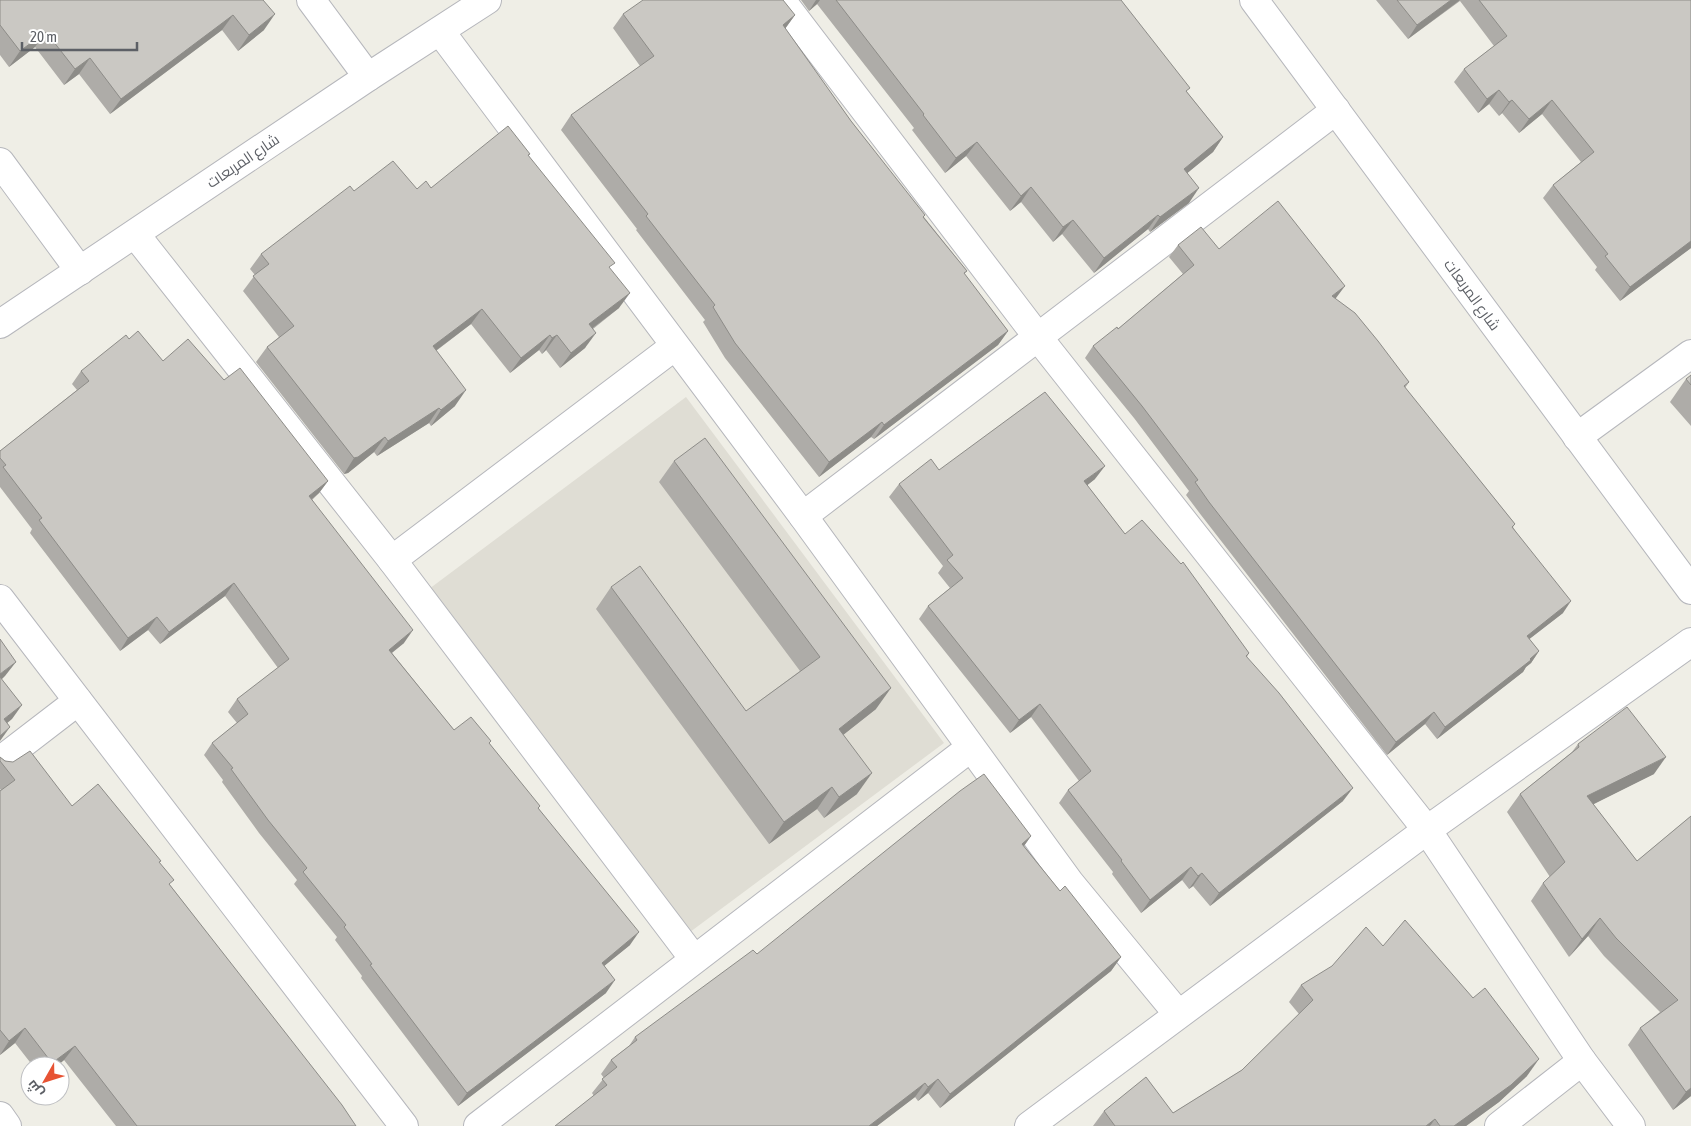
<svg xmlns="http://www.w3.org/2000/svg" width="1691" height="1126" font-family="'Asap Condensed',Cairo,sans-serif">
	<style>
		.education { fill: #dfddd4 }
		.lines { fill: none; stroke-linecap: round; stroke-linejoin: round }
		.minor-casing { stroke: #b6b7bc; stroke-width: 30 }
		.tertiary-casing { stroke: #b6b7bc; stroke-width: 30 }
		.minor { stroke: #fff; stroke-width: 28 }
		.tertiary { stroke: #fff; stroke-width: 28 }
		.wall { fill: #aeaca8 }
		.shaded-wall { fill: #8d8c88 }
		.building { fill: #cac8c3; stroke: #8d8c88 }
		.labels { text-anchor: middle; stroke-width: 5; stroke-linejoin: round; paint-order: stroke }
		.street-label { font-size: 15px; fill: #5d6066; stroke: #fff }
	</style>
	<rect width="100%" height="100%" fill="#efeee6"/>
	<polygon class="education" points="686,397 944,743 686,935 429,589"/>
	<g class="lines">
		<defs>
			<g id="minor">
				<polyline points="311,0 368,77"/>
				<polyline points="781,0 1037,336 1427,830 1582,1061 1631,1126"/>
				<polyline points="440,31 803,516 1070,883 1178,1014"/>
				<polyline points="0,162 80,271"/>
				<polyline points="135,234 392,560 694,959"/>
				<polyline points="1577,437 1691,354"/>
				<polyline points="803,516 1336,110"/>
				<polyline points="392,560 675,346"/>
				<polyline points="0,599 404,1126"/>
				<polyline points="0,761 78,701"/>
				<polyline points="0,1116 7,1126"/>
				<polyline points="478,1126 970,748"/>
				<polyline points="1029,1126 1427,830 1691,642"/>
				<polyline points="1499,1126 1582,1061"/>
			</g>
			<g id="tertiary">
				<polyline points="1254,0 1691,590"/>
				<polyline points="0,324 368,77 487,0"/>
			</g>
		</defs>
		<use href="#minor" class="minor-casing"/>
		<use href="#tertiary" class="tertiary-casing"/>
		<use href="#minor" class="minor"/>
		<use href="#tertiary" class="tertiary"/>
	</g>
	<g class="wall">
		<polygon points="0,0 263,0 264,30 238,51 222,30 110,114 79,74 64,85 35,47 9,67 0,55"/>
		<polygon points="801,0 1121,0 1187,92 1223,137 1213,152 1187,173 1189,203 1150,232 1148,229 1094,273 1062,234 1053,242 1021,202 1010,211 966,156 945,173 912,130 914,128 817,4 809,11"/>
		<polygon points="1376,0 1691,0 1691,248 1620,301 1595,270 1597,267 1543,198 1553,185 1581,162 1542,114 1519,133 1502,113 1499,116 1489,104 1478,113 1454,82 1464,69 1494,46 1460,1 1408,39"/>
		<polygon points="623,14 795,15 785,29 851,121 924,217 967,271 964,274 1008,331 998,345 874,439 871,437 819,477 725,358 703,322 705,320 636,230 637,229 561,130 571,115 640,66 613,28"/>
		<polygon points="530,154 528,156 610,269 619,308 593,329 585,348 560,368 546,350 542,354 539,350 510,373 471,324 436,351 455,406 431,426 429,423 377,456 374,452 348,473 344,474 256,362 267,347 279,337 243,291 255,275 250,269 261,254 354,191 431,188"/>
		<polygon points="1178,245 1219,249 1335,299 1409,382 1405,388 1515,524 1513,527 1563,613 1529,639 1539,651 1531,663 1526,667 1523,672 1437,739 1425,724 1387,755 1201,515 1186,495 1189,491 1134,418 1085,358 1093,346 1118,329 1183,274 1169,257"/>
		<polygon points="129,339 163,361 224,380 328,481 319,493 312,500 404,643 392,653 454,730 489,743 539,809 630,945 604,966 606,993 458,1106 361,978 362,976 335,940 337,937 294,884 297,880 259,833 222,782 223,780 204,755 212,743 237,723 228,712 237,699 278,668 225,596 160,644 148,630 120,651 30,533 32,529 0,487 0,451 77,390 72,384 81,371"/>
		<polygon points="1691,375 1691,426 1670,402 1686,379"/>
		<polygon points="674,461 876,709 843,735 857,794 824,818 817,809 769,844 596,609 611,587 746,711 800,671 659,482"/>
		<polygon points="939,470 1095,479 1087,485 1125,534 1249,653 1247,657 1343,801 1210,906 1193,886 1189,889 1182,880 1141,913 1112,874 1113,872 1059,803 1068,790 1079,781 1031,717 1010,733 919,619 928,606 950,588 938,573 943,566 889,497 899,484"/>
		<polygon points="1578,744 1654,774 1593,804 1637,861 1691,816 1691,1096 1673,1110 1628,1045 1640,1028 1660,1012 1604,956 1588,936 1569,957 1531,901 1543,883 1550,877 1507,812 1520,794 1572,752"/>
		<polygon points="0,757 72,806 161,861 159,862 170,885 356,1126 116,1126 64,1060 57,1066 33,1066 15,1043 0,1055 0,791 1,790 0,789"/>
		<polygon points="1031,836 1024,846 1060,891 1121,957 1111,971 940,1108 928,1093 918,1101 915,1097 877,1126 555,1126 594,1096 592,1093 604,1078 601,1074 611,1060 629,1046 635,1037 757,954"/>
		<polygon points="1383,946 1527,1076 1499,1102 1466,1126 1093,1126 1104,1111 1173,1113 1242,1070 1299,1014 1289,1002 1301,985"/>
	</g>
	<g class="shaded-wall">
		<polygon points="816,0 820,0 817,4 809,11"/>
		<polygon points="1451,0 1460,0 1408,39 1417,25"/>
		<polygon points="275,14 264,30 238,51 249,35"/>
		<polygon points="233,15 222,30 110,114 121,99"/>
		<polygon points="795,15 784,30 783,25"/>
		<polygon points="46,32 35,47 9,67 20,51"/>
		<polygon points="90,58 79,74 64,85 75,69"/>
		<polygon points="1499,90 1489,104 1478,113 1487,99"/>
		<polygon points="1512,100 1502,113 1499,116 1509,102"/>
		<polygon points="1552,100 1542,114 1519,133 1529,119"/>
		<polygon points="1223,137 1213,152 1174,184 1184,169"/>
		<polygon points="977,142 966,156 945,173 956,158"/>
		<polygon points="1031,187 1021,202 1010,211 1021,196"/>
		<polygon points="1199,188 1189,203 1150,232 1160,217"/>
		<polygon points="1158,215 1148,229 1094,273 1104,258"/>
		<polygon points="1073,220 1062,234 1053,242 1063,227"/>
		<polygon points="1691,241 1691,248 1620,301 1630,287"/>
		<polygon points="1345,286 1336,298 1324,308 1332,296"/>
		<polygon points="630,293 619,308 578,339 589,324"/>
		<polygon points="482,309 471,324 422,361 433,346"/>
		<polygon points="1008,331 998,345 874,439 884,425"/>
		<polygon points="596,333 585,348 560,368 571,353"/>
		<polygon points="550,335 539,350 510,373 521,358"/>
		<polygon points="557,335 546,350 542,354 552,338"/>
		<polygon points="466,390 455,406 431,426 441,410"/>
		<polygon points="439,408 429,423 377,456 388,441"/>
		<polygon points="882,422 871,437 819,477 829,462"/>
		<polygon points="385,437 374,452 348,473 344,474 354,458"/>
		<polygon points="1105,466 1095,479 1075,495 1084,481"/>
		<polygon points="328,481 319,493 300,509 309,496"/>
		<polygon points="234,583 225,596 160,644 169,632"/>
		<polygon points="1571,601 1563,613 1518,648 1527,636"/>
		<polygon points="157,617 148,630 120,651 128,638"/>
		<polygon points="413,630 404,643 380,662 389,650"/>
		<polygon points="1539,651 1531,663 1526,667 1523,672 1437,739 1445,727"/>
		<polygon points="16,662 5,676 0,681 0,674"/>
		<polygon points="891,688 876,709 824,750 839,729"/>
		<polygon points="1040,704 1031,717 1010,733 1019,720"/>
		<polygon points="22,705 12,719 0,729 4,719"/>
		<polygon points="1434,712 1425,724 1387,755 1396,742"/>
		<polygon points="10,727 0,741 0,736"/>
		<polygon points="1666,757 1654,774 1574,814 1587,796"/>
		<polygon points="872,773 857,794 824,818 839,797"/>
		<polygon points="832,787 817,809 769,844 784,822"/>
		<polygon points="1353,788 1343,801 1210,906 1219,893"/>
		<polygon points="1031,836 1021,850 1022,844"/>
		<polygon points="1191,867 1182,880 1141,913 1150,900"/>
		<polygon points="1202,873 1193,886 1189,889 1198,876"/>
		<polygon points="1600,918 1588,936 1569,957 1582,939"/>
		<polygon points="639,932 630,945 593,975 602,963"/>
		<polygon points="1121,957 1111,971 940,1108 950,1094"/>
		<polygon points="615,980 606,993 458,1106 467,1093"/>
		<polygon points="25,1028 15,1043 0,1055 9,1041"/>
		<polygon points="75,1046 64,1060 57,1066 50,1066 52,1063"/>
		<polygon points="1539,1059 1527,1076 1499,1102 1466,1126 1454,1126"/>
		<polygon points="938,1079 928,1093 918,1101 928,1087"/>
		<polygon points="925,1083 915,1097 877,1126 869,1126"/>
		<polygon points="1691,1088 1691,1096 1673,1110 1686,1092"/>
		<polygon points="1435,1119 1430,1126 1426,1126"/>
	</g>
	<g class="building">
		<polygon points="0,0 263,0 275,14 249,35 233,15 121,99 90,58 75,69 46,32 20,51 0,25"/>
		<polygon points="643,0 783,0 795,15 783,25 851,121 925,215 923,217 967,271 964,273 1008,331 884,425 882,422 829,462 735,343 713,307 715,305 646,216 648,214 571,115 654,56 623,14"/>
		<polygon points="836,0 1121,0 1190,88 1186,91 1223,137 1184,169 1199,188 1160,217 1158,215 1104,258 1073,220 1063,227 1031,187 1021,196 977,142 956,158 923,115 924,114"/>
		<polygon points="1397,0 1451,0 1417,25"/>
		<polygon points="1479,0 1691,0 1691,241 1630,287 1605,256 1608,254 1553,185 1594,152 1552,100 1529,119 1512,100 1509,102 1499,90 1487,99 1464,69 1507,36"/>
		<polygon points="508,126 530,154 528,155 615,263 609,267 630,293 589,324 596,333 571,353 557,335 552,338 550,335 521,358 482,309 433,346 466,390 441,410 439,408 388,441 385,437 358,457 354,458 267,347 294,326 253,276 269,264 261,254 350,186 354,191 393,161 417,189 426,181 431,188"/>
		<polygon points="1278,201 1345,286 1332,296 1355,313 1378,341 1409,382 1404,386 1515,524 1512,527 1571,601 1527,636 1539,651 1530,659 1531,660 1445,727 1434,712 1396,742 1209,502 1195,482 1198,480 1142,406 1093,346 1117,327 1118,329 1194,265 1178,245 1201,227 1219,249"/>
		<polygon points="138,331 163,361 188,339 224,380 240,368 328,481 309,496 413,630 389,650 454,730 471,717 491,741 489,743 540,806 538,808 639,932 602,963 615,980 467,1093 370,965 372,964 344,927 346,925 303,872 307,868 268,820 231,769 233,768 212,743 248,714 237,699 289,659 234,583 169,632 157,617 128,638 39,520 42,518 3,467 6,465 0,458 0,451 89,381 81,371 126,335 129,339"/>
		<polygon points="1691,375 1691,385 1686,379"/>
		<polygon points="1045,392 1105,466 1084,481 1125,534 1142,520 1181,564 1183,562 1249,653 1246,656 1279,693 1353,788 1219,893 1202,873 1198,876 1191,867 1150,900 1121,861 1122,860 1068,790 1091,771 1040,704 1019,720 928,606 963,578 947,560 953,555 899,484 931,459 939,470"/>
		<polygon points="705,438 891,688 839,729 872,773 839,797 832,787 784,822 611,587 640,566 746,711 820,657 674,461"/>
		<polygon points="0,639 16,662 0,674"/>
		<polygon points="0,677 22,705 4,719 10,727 0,736"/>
		<polygon points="1627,707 1666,757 1587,796 1637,861 1691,816 1691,1088 1686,1092 1640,1028 1678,1000 1616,938 1600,918 1582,939 1543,883 1565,862 1520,794 1579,747 1578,744"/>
		<polygon points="30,751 72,806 98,784 161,861 159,862 174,880 169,884 342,1105 356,1126 137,1126 75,1046 52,1063 25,1028 9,1041 0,1030 0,791 15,780 0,761 0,757 5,761 13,762"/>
		<polygon points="984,774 1031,836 1022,844 1060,891 1065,886 1121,957 950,1094 938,1079 928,1087 925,1083 869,1126 555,1126 607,1085 602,1079 617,1067 611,1060 637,1040 635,1037 753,950 757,954 960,791"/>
		<polygon points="1405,920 1473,998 1485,988 1539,1059 1511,1085 1454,1126 1440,1126 1435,1119 1426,1126 1115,1126 1104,1111 1146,1077 1173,1113 1242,1070 1313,1000 1301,985 1332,966 1366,927 1383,946"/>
	</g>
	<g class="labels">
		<g class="street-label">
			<text transform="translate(243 161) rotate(-34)" y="5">شارع المربعات</text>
			<text transform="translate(1472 295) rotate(54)" y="5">شارع المربعات</text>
		</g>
	</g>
	<g transform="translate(45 1081) rotate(231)"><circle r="24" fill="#ffffff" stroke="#bebfc2"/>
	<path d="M0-4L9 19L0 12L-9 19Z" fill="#e75334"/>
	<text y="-8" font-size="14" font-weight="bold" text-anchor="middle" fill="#5d6066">ش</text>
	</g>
	<path d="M22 42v8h115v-8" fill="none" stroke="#5d6066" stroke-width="2.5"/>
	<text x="30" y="42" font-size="15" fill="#5d6066" stroke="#ffffff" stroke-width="4" paint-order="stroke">20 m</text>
</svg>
